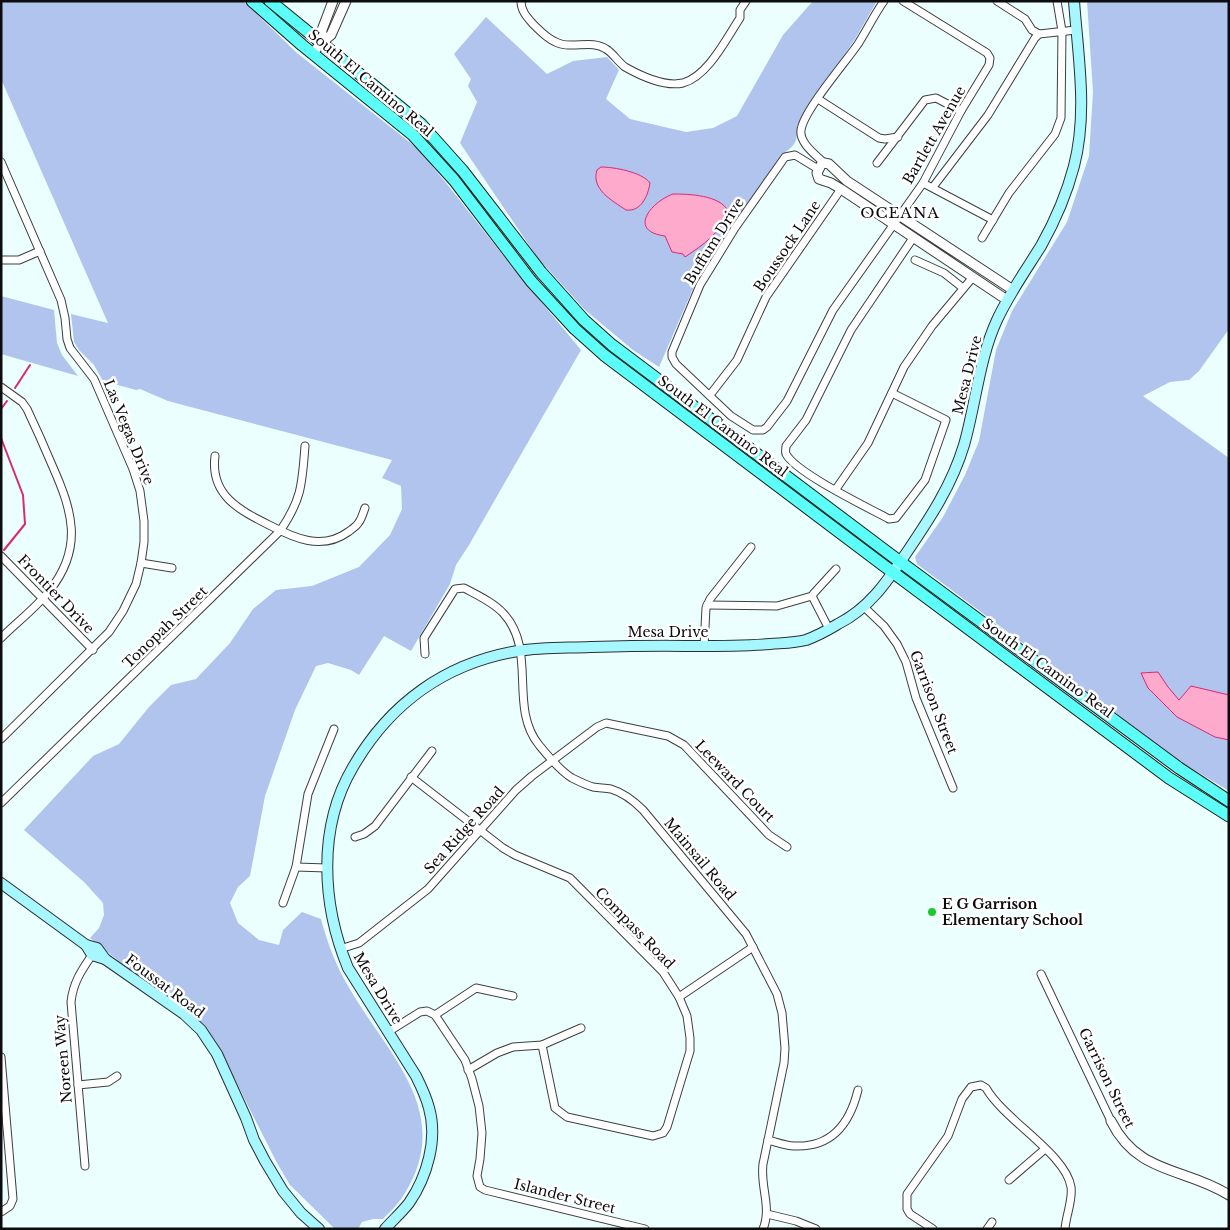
<svg xmlns="http://www.w3.org/2000/svg" width="1230" height="1230" font-family="'Libre Baskerville',serif">
	<style>
		.green { fill: #b1c4ee }
		.water { fill: #fdaacd; stroke: #db2971 }
		.lines { fill: none; stroke-linecap: round; stroke-linejoin: round }
		.stream { stroke: #db2971; stroke-width: 2 }
		.minor-casing { stroke: #3f3f3f; stroke-width: 9 }
		.tertiary-casing { stroke: #3f3f3f; stroke-width: 11 }
		.secondary-casing { stroke: #2e2e2e; stroke-width: 12 }
		.primary-casing { stroke: #1d1d1d; stroke-width: 13 }
		.minor { stroke: #fff; stroke-width: 7 }
		.tertiary { stroke: #fff; stroke-width: 9 }
		.secondary { stroke: #a6f7ff; stroke-width: 10 }
		.primary { stroke: #5bfff8; stroke-width: 11 }
		.poi-dot { fill: #16ca32; stroke: #fff; stroke-width: 2 }
		.labels { text-anchor: middle; stroke-width: 5; stroke-linejoin: round; paint-order: stroke }
		.street-label { font-size: 14px; fill: #0c0c0c; stroke: #fff }
		.poi-label { font-size: 14px; font-weight: bold; fill: #0c0c0c; stroke: #fff; text-anchor: start }
		.neighbourhood-label { font-size: 15px; letter-spacing: 1px; fill: #0c0c0c; stroke: #fff }
	</style>
	<rect width="100%" height="100%" fill="#ebffff"/>
	<g class="green">
		<path d="M1 1H243L297 53 417 148 447 184 505 258 581 350 469 545 456 565 450 584 411 651 384 636 359 675 351 670 328 663 316 666 295 710 265 796 250 876 238 887 230 903 238 923 259 940 279 945 283 930 302 912 321 919C327 942 336 966 348 986 386 1053 455 1111 405 1193 400 1202 391 1211 383 1219H373L362 1222 358 1229H335L290 1185 277 1163 236 1082 208 1032 90 938 99 928 104 915 103 903 84 882 24 830 93 756 119 744 149 707 171 685 196 679 230 643 253 609 276 590 312 586 359 567 390 535 402 509 401 486 382 478 392 460 168 401 140 389 136 390 103 381 94 365 79 350 74 342 71 314 108 323 1 79Z"/>
		<path d="M813 1H877L855 39 797 126C798 142 795 146 781 155L699 275 659 367 633 350 585 310 537 257 460 143 477 102 468 86 471 79 454 54 486 17 547 74 573 61 607 57 619 70 606 99 630 119 686 132 713 128 737 116 783 35Z"/>
		<polygon points="1087,1 1229,1 1229,329 1199,371 1189,380 1170,382 1143,396 1229,458 1229,791 1181,762 917,564 915,557 943,517 965,475 979,441 996,350 1012,311 1067,222 1089,156 1093,92"/>
		<polygon points="1,296 54,310 57,343 62,355 78,376 1,354"/>
	</g>
	<g class="water">
		<path d="M601 167C614 167 642 172 650 183 648 196 641 212 626 210 611 200 591 189 597 170Z"/>
		<path d="M673 194C689 194 720 195 728 211 720 234 704 244 685 257L683 254 672 252 665 236C627 231 651 202 673 194Z"/>
		<polygon points="1158,672 1168,687 1179,700 1191,686 1229,695 1229,740 1215,737 1177,717 1148,688 1141,673"/>
	</g>
	<g class="lines">
		<g class="stream">
			<polyline points="15,388 30,365"/>
			<polyline points="1,409 7,401"/>
			<polyline points="1,438 23,495 25,524 4,550"/>
		</g>
		<defs>
			<g id="minor">
				<path d="M521 1C521 11 527 17 533 24 541 32 550 41 561 44 575 48 593 40 606 49 613 53 618 62 625 67 641 76 665 87 683 83 708 76 726 39 740 18V10L746 1"/>
				<polyline points="997,1 1025,19 1032,30 1039,34 1076,30"/>
				<polyline points="818,99 879,138 885,139 898,137"/>
				<polyline points="1,162 61,300 65,318 67,339 70,348 94,379 133,469 140,491 144,521 144,542 141,563 136,584 123,611 109,632 1,739"/>
				<path d="M824 163C816 155 799 143 801 130 804 110 845 63 858 44 867 30 874 15 884 1"/>
				<polyline points="877,163 925,100 936,98 961,111"/>
				<polyline points="818,169 795,155 785,157 735,228 700,285 672,352 672,357 676,364 731,416 753,430 763,430 767,427 787,401 833,310 923,183 961,111 989,65 990,58 987,53 903,1"/>
				<polyline points="923,183 993,220"/>
				<polyline points="933,187 988,115 1035,38 1039,34"/>
				<polyline points="982,238 1009,193 1055,134 1061,118 1062,31 1057,1"/>
				<polyline points="1,260 19,260 40,251"/>
				<polyline points="915,260 944,273 963,288"/>
				<path d="M1 387 22 402 27 409C36 428 44 446 52 465 72 510 84 547 50 590 36 608 17 622 1 638"/>
				<path d="M892 393 946 420 925 480 896 518 889 519C867 507 796 473 786 454 785 451 786 449 786 446L806 420 851 330 913 238"/>
				<polyline points="710,395 737,360 766,297 841,189"/>
				<path d="M215 456C210 495 239 510 269 525 294 538 322 551 348 532 352 529 357 526 359 522 362 518 363 513 365 508"/>
				<polyline points="836,489 868,443 904,367 932,326 973,277"/>
				<polyline points="1,556 93,650"/>
				<polyline points="141,563 172,568"/>
				<polyline points="812,596 829,629"/>
				<polyline points="707,605 777,606 812,596 814,593 836,569"/>
				<polyline points="864,607 884,626 897,644 906,662 916,698 953,788"/>
				<polyline points="704,646 706,608 710,599 751,547"/>
				<path d="M425 654 424 638 455 589 464 588C477 595 493 602 503 613 538 650 508 707 539 745 548 756 560 771 572 778 578 781 586 785 593 787 599 788 605 788 611 789 624 793 634 801 643 810L746 934 777 994 782 1013 785 1048 784 1063 763 1164C760 1187 772 1207 763 1229"/>
				<polyline points="411,777 503,848 515,855 570,878 663,972 679,997 687,1016 690,1038 690,1051 667,1127 663,1133 653,1136 567,1117 555,1108 542,1045"/>
				<path d="M1 803 280 531C302 499 302 484 305 446"/>
				<polyline points="355,837 364,834 375,826 432,751"/>
				<polyline points="296,867 327,868"/>
				<polyline points="283,903 296,867 308,794 334,729"/>
				<polyline points="340,949 359,943 428,889 516,790 532,776 597,727 606,723 668,736 684,745 769,835 787,847"/>
				<polyline points="1041,974 1111,1121"/>
				<polyline points="679,997 753,947"/>
				<polyline points="435,1015 476,988 513,996"/>
				<polyline points="388,1032 420,1012 427,1011 435,1015 465,1060 472,1079 479,1106 482,1133 480,1159 477,1176 480,1187 485,1190 645,1229"/>
				<polyline points="1,1057 13,1199 10,1206 1,1212"/>
				<polyline points="468,1070 497,1053 513,1047 542,1045 581,1028"/>
				<polyline points="78,1085 108,1082 117,1076"/>
				<path d="M768 1140C776 1142 786 1146 794 1146 832 1148 850 1123 858 1090"/>
				<path d="M85 1166 71 1002C73 983 81 971 92 955"/>
				<polyline points="1009,1180 1045,1149"/>
				<polyline points="767,1214 796,1221 816,1229"/>
				<path d="M933 1229 910 1214 907 1209V1194L948 1136 962 1099 971 1087 981 1085 986 1088C1004 1120 1066 1154 1071 1187 1073 1200 1066 1215 1065 1229"/>
				<polyline points="987,1229 992,1222"/>
			</g>
			<g id="tertiary">
				<polyline points="321,43 322,30 333,1"/>
				<polyline points="313,53 321,43 331,35 346,1"/>
				<polyline points="1007,300 841,189 831,183 819,179 817,173 821,165 824,163 829,164 847,181 1013,290"/>
				<path d="M1111 1121C1138 1175 1184 1167 1229 1195"/>
			</g>
			<g id="secondary">
				<polyline points="1,883 86,945"/>
				<polygon points="86,945 97,948 105,959 92,955"/>
				<polyline points="105,959 184,1014 201,1030 217,1054 246,1118 254,1140 265,1161 283,1191 301,1213 319,1229"/>
				<path d="M385 1229C393 1220 402 1212 409 1203 427 1177 438 1139 429 1108 426 1096 421 1086 416 1076L348 968C322 905 317 828 353 767 390 703 446 663 518 651 542 647 566 648 590 647 624 646 657 645 691 646 717 646 744 646 770 644 782 643 795 643 806 640 817 636 828 630 838 624 870 608 888 580 907 552 930 518 952 485 964 445 976 403 979 359 997 320 1009 294 1026 270 1041 246 1055 221 1067 193 1074 166 1088 112 1078 56 1074 1"/>
			</g>
			<g id="primary">
				<polyline points="252,1 302,45 413,135 454,180 531,281 575,329 604,355 883,565 1169,778 1229,816"/>
				<polyline points="270,1 421,124 463,171 541,272 584,320 612,345 891,555 1179,768 1229,801"/>
			</g>
		</defs>
		<use href="#minor" class="minor-casing"/>
		<use href="#tertiary" class="tertiary-casing"/>
		<use href="#secondary" class="secondary-casing"/>
		<use href="#primary" class="primary-casing"/>
		<use href="#minor" class="minor"/>
		<use href="#tertiary" class="tertiary"/>
		<use href="#secondary" class="secondary"/>
		<use href="#primary" class="primary"/>
	</g>
	<circle class="poi-dot" cx="932" cy="912" r="5"/>
	<g class="labels">
		<g class="street-label">
			<text transform="translate(371 83) rotate(40)" y="5">South El Camino Real</text>
			<text transform="translate(934 135) rotate(-60)" y="5">Bartlett Avenue</text>
			<text transform="translate(714 241) rotate(-58)" y="5">Buffum Drive</text>
			<text transform="translate(787 246) rotate(-56)" y="5">Boussock Lane</text>
			<text transform="translate(967 375) rotate(-76)" y="5">Mesa Drive</text>
			<text transform="translate(723 426) rotate(37)" y="5">South El Camino Real</text>
			<text transform="translate(129 432) rotate(68)" y="5">Las Vegas Drive</text>
			<text transform="translate(56 594) rotate(46)" y="5">Frontier Drive</text>
			<text transform="translate(165 627) rotate(-44)" y="5">Tonopah Street</text>
			<text x="668" y="637">Mesa Drive</text>
			<text transform="translate(1048 668) rotate(36)" y="5">South El Camino Real</text>
			<text transform="translate(934 702) rotate(69)" y="5">Garrison Street</text>
			<text transform="translate(735 781) rotate(46)" y="5">Leeward Court</text>
			<text transform="translate(464 830) rotate(-48)" y="5">Sea Ridge Road</text>
			<text transform="translate(700 859) rotate(50)" y="5">Mainsail Road</text>
			<text transform="translate(635 928) rotate(46)" y="5">Compass Road</text>
			<text transform="translate(165 986) rotate(37)" y="5">Foussat Road</text>
			<text transform="translate(378 988) rotate(59)" y="5">Mesa Drive</text>
			<text transform="translate(63 1059) rotate(-95)" y="5">Noreen Way</text>
			<text transform="translate(1107 1078) rotate(64)" y="5">Garrison Street</text>
			<text transform="translate(565 1196) rotate(14)" y="5">Islander Street</text>
		</g>
		<g class="poi-label">
			<text x="942" y="909">E G Garrison<tspan x="942" dy="16">Elementary School</tspan></text>
		</g>
		<g class="neighbourhood-label">
			<text x="900" y="218">OCEANA</text>
		</g>
	</g>
	<rect width="1230" height="1230" fill="none" stroke="#0c0c0c" stroke-width="5"/>
</svg>
